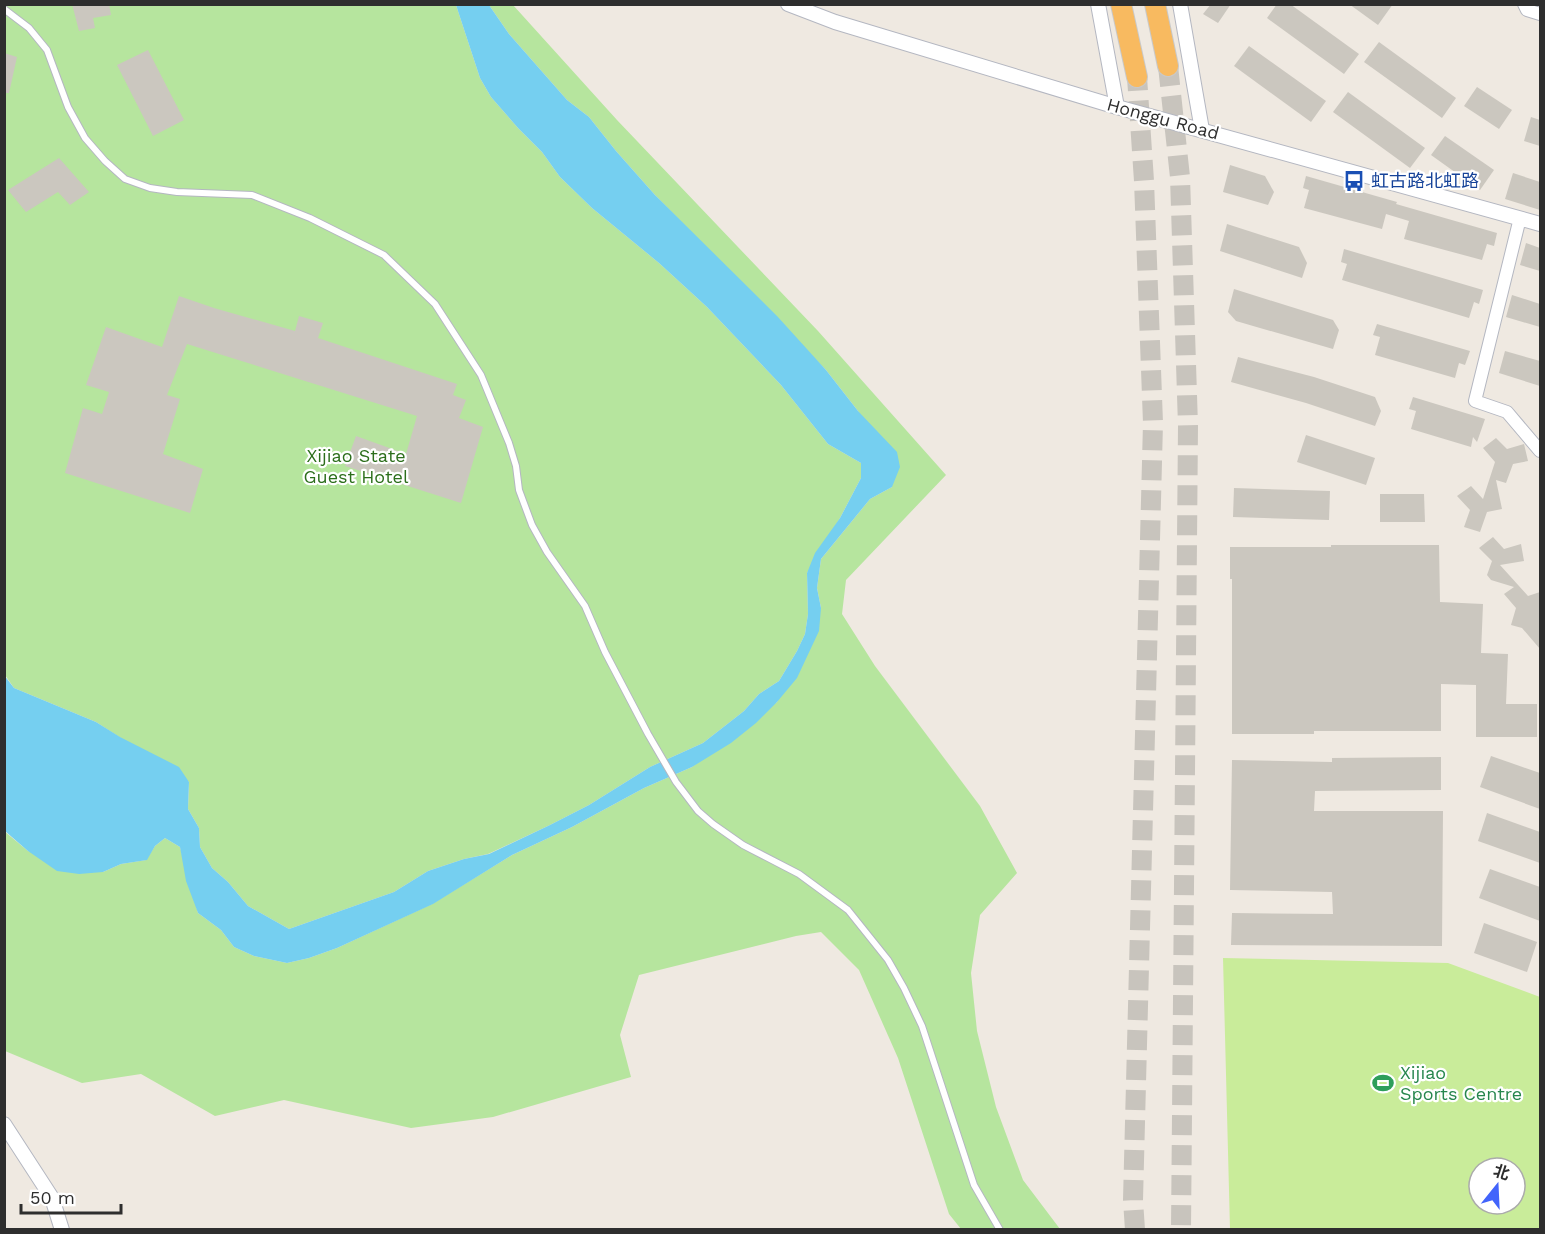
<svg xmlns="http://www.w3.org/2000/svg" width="1545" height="1234" font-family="'Work Sans','Noto Sans SC',sans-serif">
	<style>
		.green { fill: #b6e59e }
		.pitch { fill: #c9ec9a; fill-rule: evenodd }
		.water { fill: #75cff0 }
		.building { fill: #cbc7bf }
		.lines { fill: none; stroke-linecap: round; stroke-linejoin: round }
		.trunk-tunnel { stroke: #c8c4bd; stroke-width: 20; stroke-dasharray: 20 10; stroke-linecap: butt }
		.service-casing { stroke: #b4b7c1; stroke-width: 8 }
		.minor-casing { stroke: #b4b7c1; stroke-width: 14 }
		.tertiary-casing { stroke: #b4b7c1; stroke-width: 16 }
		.trunk-casing { stroke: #c9c9c9; stroke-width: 22 }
		.service { stroke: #fff; stroke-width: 6 }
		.minor { stroke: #fff; stroke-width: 12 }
		.tertiary { stroke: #fff; stroke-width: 14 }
		.trunk { stroke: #f8ba60; stroke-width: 20 }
		.labels { text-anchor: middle; stroke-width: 4.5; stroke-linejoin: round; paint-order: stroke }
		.street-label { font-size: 18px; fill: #2e2e2e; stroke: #fff }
		.transit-label { font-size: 18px; fill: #164399; stroke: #fff; text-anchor: start }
		.park-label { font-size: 18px; fill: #2c6e1b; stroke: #fff }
		.leisure-label { font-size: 18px; fill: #27864d; stroke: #fff; text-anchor: start }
	</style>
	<rect width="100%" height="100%" fill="#efe9e1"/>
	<g class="green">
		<polygon points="5,5 456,5 480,78 491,97 518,128 542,152 560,177 592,208 659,263 707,307 781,385 828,444 861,463 861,478 840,518 807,573 808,614 805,634 797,651 779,681 759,694 744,711 703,743 650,767 589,805 550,825 488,854 464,859 428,871 394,892 289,929 248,906 228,882 212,868 200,847 199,828 188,809 189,782 96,722 14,688 5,675"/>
		<polygon points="489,5 513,5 617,120 818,331 946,475 846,580 842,614 875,666 980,806 1017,873 980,915 971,973 977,1031 996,1107 1023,1180 1060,1229 961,1229 949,1214 898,1058 859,970 821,932 796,936 639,975 620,1035 631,1077 493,1117 411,1128 284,1100 215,1116 141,1074 82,1083 5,1051 4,831 28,851 103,872 121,864 146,860 155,846 165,838 180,847 198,913 221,930 234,947 254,956 287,963 309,958 337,948 432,904 512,855 572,827 644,788 692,767 777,702 821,608 817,588 821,559 870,499 892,487 858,411 826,370 655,195 616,151 589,117 567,100 509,34"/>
	</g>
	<path class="pitch" d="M1223 958 1448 963 1540 997V1229H1230ZM1479 1168H1515V1204H1479Z"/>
	<polygon class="water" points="456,5 489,5 509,34 567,100 589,117 616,151 655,195 777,316 826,370 858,411 897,452 900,467 892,487 870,499 821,559 817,588 821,608 819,631 797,678 777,702 756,723 731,743 692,767 644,788 572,827 512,855 433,904 337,948 309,958 287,963 254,956 234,947 221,930 198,913 186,881 180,847 165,838 155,846 147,860 121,864 103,872 79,874 57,871 28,851 5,831 4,675 14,688 96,722 120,737 179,767 189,782 188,809 199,828 200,847 212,868 228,882 248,906 289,929 394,892 428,871 464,859 489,854 550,825 589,805 650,767 703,743 744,711 759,694 779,681 797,651 805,634 808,614 807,573 815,553 840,518 861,478 861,463 828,444 781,385 707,307 659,263 592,208 560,177 542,152 518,128 491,97 480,78"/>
	<g class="building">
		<polygon points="72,4 109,4 111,15 93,18 95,28 79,31"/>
		<polygon points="1211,4 1231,4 1218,23 1203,14"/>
		<polygon points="1277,4 1290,4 1359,54 1344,74 1267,18"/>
		<polygon points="1349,4 1393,4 1378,25"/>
		<polygon points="1379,42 1456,98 1442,118 1364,62"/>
		<polygon points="1249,46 1326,101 1311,122 1234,66"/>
		<polygon points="148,50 184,120 153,136 117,65"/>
		<polygon points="4,53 17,57 9,93 4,93"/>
		<polygon points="1477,87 1512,110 1499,129 1464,106"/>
		<polygon points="1348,92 1425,148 1410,168 1333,112"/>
		<polygon points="1531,117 1540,120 1540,146 1524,141"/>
		<polygon points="1445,136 1494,170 1480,190 1431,155"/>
		<polygon points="59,158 89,192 70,205 58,192 26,212 8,190"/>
		<polygon points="1230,165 1265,176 1274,192 1268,205 1223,192"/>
		<polygon points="1513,173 1540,182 1540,210 1505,199"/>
		<polygon points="1306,176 1397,202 1396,204 1497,233 1494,246 1487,244 1482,260 1404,239 1409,221 1386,214 1382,229 1304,208 1309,190 1303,188"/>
		<polygon points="1227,224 1299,247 1307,263 1302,278 1220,251"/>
		<polygon points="1526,243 1540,248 1540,271 1520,265"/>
		<polygon points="1344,249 1483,290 1479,304 1474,302 1469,318 1342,280 1347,264 1341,262"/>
		<polygon points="1234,289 1333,320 1339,330 1333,349 1236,321 1228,312"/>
		<polygon points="1512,295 1540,304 1540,327 1506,317"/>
		<polygon points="179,296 214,308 295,331 299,316 323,323 318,338 457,384 453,395 466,400 459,418 483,427 461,503 345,466 356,436 406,454 417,416 187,344 167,395 180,399 163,454 203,469 190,513 65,473 83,408 102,414 109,392 86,385 106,327 162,347"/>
		<polygon points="1377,324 1470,351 1465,365 1459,363 1455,378 1375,355 1380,337 1373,335"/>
		<polygon points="1505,351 1540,361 1540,386 1499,373"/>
		<polygon points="1238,357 1314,377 1375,397 1381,411 1375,426 1306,403 1231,382"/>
		<polygon points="1413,397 1485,419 1477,442 1473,437 1471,447 1411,429 1416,411 1409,409"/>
		<polygon points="1306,435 1375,458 1366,485 1297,462"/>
		<polygon points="1496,438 1507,449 1524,444 1528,461 1513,464 1506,483 1496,480 1502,509 1487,512 1480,532 1464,527 1470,510 1457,496 1471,486 1483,499 1495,462 1483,448"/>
		<polygon points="1234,488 1330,491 1329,520 1233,517"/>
		<polygon points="1380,494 1424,494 1425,522 1380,522"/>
		<polygon points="1493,537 1504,549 1521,544 1524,561 1500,565 1528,596 1540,592 1540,649 1522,628 1511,625 1516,608 1504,594 1514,587 1491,580 1487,575 1492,561 1479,548"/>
		<polygon points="1331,545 1439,545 1440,602 1483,604 1481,653 1508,654 1506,704 1537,704 1537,737 1476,737 1476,685 1441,684 1441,731 1314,731 1314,734 1232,734 1232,579 1230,579 1230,547 1331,547"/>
		<polygon points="1491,756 1540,773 1540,809 1480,787"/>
		<polygon points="1441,757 1441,790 1315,791 1314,811 1443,811 1442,946 1231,945 1232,913 1333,914 1332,892 1230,890 1232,760 1332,762 1332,758"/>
		<polygon points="1487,813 1540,832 1540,863 1478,841"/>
		<polygon points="1490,869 1540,887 1540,921 1479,898"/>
		<polygon points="1484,923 1537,942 1527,972 1474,953"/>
	</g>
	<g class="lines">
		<g class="trunk-tunnel">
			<polyline points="1168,66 1180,177 1188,426 1181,1230"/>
			<polyline points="1135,1230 1133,1200 1153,423 1144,181 1137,77"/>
		</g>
		<defs>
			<polyline id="service" points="4,9 29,28 47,50 68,107 85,138 105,161 125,179 150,188 177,192 252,195 310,218 384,255 435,304 481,375 509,443 516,466 519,490 532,525 547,552 585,606 605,652 648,734 676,782 698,811 713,824 743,845 799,874 848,910 888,960 904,988 922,1026 974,1185 1000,1230"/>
			<g id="minor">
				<polyline points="1524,4 1527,10 1540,14"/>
				<polyline points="1520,218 1475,401 1507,412 1540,451"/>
			</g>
			<g id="tertiary">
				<polyline points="788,4 835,22 1117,107 1540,224"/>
				<polyline points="1098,4 1117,107"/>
				<polyline points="1180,4 1202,130"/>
				<polyline points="4,1124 52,1198 62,1230"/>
			</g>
			<g id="trunk">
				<polyline points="1121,4 1137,77"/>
				<polyline points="1155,4 1168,66"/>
			</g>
		</defs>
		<use href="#service" class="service-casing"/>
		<use href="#minor" class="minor-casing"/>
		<use href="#tertiary" class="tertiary-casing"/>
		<use href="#trunk" class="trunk-casing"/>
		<use href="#service" class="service"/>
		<use href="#minor" class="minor"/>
		<use href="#tertiary" class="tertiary"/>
		<use href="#trunk" class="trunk"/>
	</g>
	<defs>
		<symbol id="bus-bare" viewBox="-9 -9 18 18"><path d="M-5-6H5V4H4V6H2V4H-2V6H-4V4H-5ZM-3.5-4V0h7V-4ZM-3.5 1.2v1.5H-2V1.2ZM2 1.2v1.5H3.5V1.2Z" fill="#1a4fb4" stroke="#fff" stroke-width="2.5" paint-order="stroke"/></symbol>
		<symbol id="stadium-bare" viewBox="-9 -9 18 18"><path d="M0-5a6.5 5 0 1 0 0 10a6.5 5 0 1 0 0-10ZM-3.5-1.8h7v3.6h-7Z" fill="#2e9e5b" stroke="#fff" stroke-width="2.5" paint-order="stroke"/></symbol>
	</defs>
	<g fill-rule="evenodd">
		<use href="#bus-bare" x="1339" y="166" width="30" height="30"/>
		<use href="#stadium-bare" x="1368" y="1068" width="30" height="30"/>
	</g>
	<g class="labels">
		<g class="street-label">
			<text transform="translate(1163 119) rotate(15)" y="6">Honggu Road</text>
		</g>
		<g class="transit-label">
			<text x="1371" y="187">虹古路北虹路</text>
		</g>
		<g class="park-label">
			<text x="356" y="462">Xijiao State<tspan x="356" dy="21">Guest Hotel</tspan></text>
		</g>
		<g class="leisure-label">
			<text x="1400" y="1079">Xijiao<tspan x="1400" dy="21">Sports Centre</tspan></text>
		</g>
	</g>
	<rect width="1545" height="1234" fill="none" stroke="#2e2e2e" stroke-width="12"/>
	<g transform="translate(1497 1186) rotate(18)"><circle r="28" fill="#ffffff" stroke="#ababab" stroke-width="1.5"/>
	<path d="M0-4.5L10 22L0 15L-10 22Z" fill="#4264fb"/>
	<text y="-9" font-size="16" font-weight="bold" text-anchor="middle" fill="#2e2e2e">北</text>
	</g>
	<path d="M21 1204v9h100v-9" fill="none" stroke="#2e2e2e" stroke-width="3"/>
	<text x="30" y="1204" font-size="18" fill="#2e2e2e" stroke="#ffffff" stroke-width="4.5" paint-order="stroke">50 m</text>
</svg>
